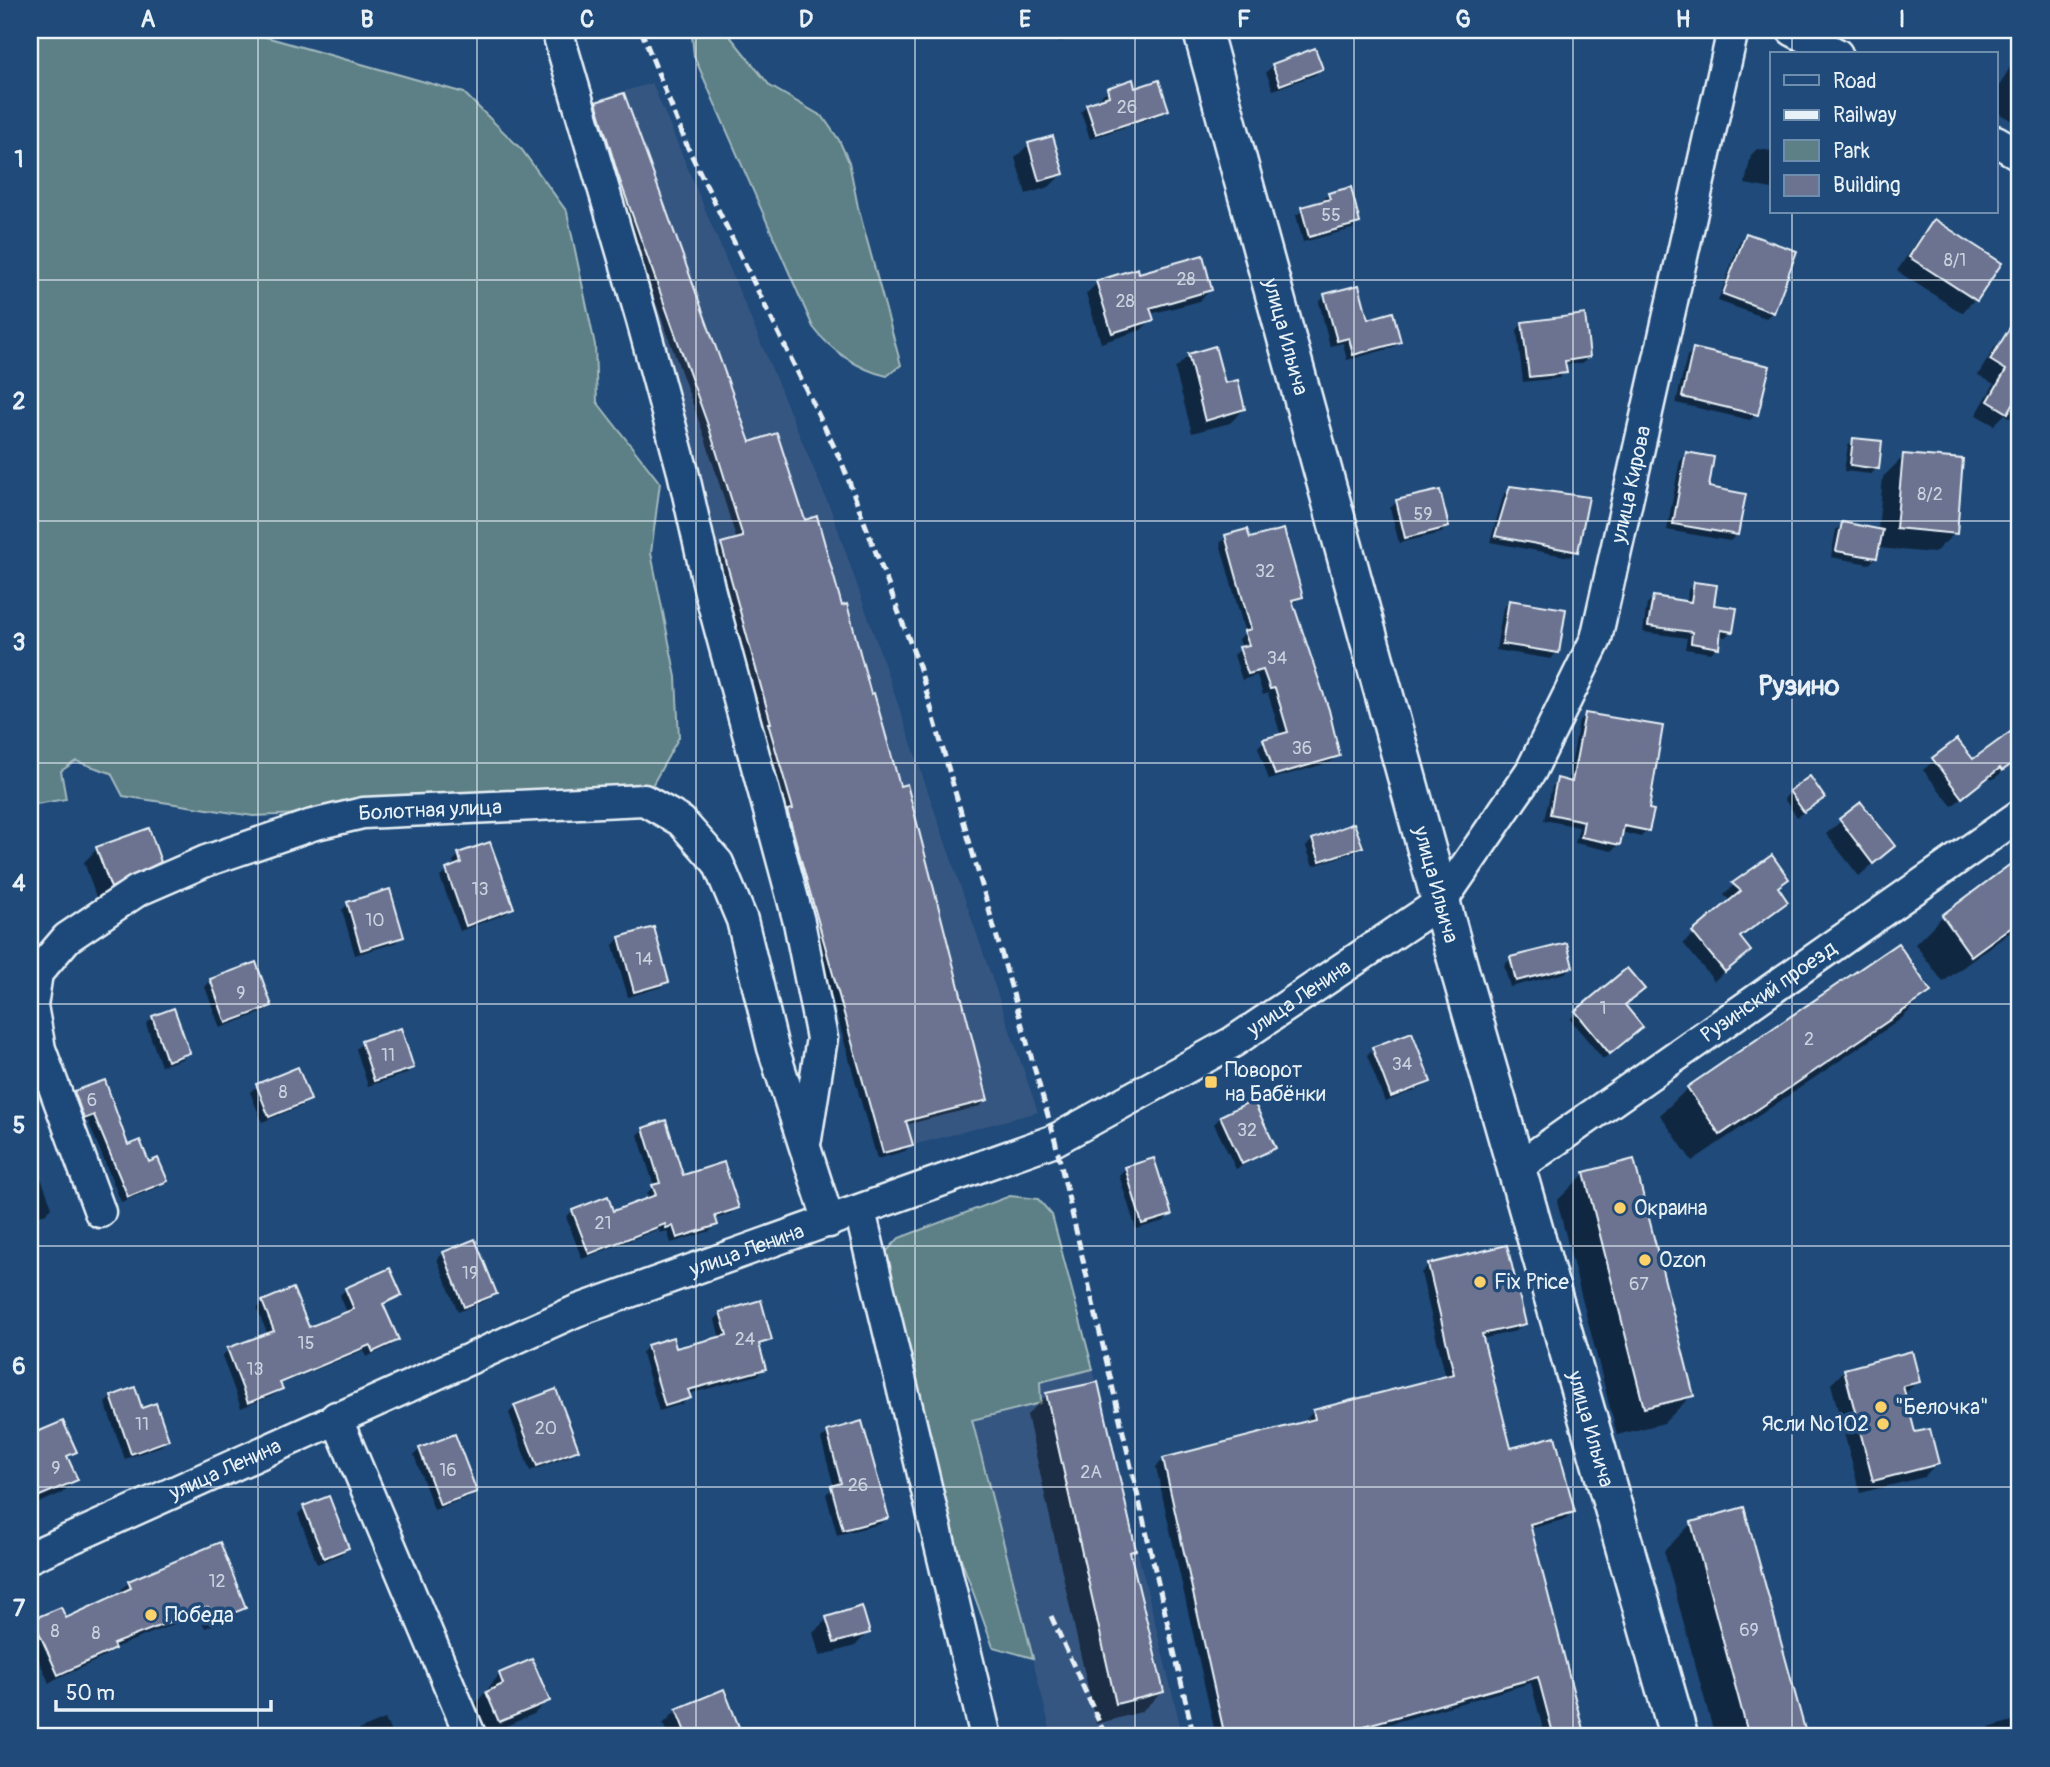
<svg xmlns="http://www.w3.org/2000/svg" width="2050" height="1767" font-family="Pangolin,sans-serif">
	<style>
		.built { fill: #365681 }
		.green { fill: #5c8085; stroke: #a2b8be; stroke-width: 2 }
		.shadow { fill: #0007 }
		.building { fill: #6c7390; stroke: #e8f1f8; stroke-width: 2 }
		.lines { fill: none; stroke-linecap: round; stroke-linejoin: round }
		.minor-casing { stroke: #e8f1f8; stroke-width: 35 }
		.major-casing { stroke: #e8f1f8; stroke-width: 42 }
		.minor { stroke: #1f4a7a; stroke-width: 30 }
		.major { stroke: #1f4a7a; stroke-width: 37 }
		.rail { stroke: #e8f1f8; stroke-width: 5; stroke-dasharray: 10 5; stroke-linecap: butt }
		.grid { fill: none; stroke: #e8f1f8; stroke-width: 2; stroke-opacity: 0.55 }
		.poi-dot { fill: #ffd166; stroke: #1f4a7a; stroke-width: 2.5 }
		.labels { text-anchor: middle; stroke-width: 7; stroke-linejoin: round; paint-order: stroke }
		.number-label { font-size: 18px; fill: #c9d2de }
		.street-label { font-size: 21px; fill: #e8f1f8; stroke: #1f4a7a }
		.poi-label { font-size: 21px; fill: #e8f1f8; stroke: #1f4a7a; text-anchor: start }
		.district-label { font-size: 28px; font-weight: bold; fill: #e8f1f8; stroke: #1f4a7a }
		.neatline { fill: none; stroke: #e8f1f8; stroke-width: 2.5 }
		.grid-label { font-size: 23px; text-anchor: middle; font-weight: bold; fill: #e8f1f8 }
	</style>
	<rect width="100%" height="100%" fill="#1f4a7a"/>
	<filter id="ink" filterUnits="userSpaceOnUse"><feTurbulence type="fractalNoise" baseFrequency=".0143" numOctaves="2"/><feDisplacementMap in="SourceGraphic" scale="14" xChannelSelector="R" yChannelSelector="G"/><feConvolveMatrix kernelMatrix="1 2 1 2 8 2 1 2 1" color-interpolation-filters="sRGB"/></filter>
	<g filter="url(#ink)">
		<g class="built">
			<polygon points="652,83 833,515 1038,1112 883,1153 770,756 712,542 699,475 588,102"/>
			<polygon points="1093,1369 1183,1737 1052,1737 972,1419 1041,1403 1040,1382"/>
		</g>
		<g class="green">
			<polygon points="30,30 241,30 464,93 522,150 567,212 595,345 597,402 660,483 651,553 676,677 679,737 644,800 253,816 123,796 111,773 76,761 61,771 66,799 30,805"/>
			<path d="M697 30H725L770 86 823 117 839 140 849 162 858 207 901 365 887 376C859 370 830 350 813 327L694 56 692 35Z"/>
			<polygon points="1010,1196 1038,1199 1052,1215 1093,1369 1040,1382 1041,1403 972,1420 1033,1658 993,1647 956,1545 882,1256 899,1238"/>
		</g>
		<g class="shadow">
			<polygon points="1053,30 1096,30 1060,42"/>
			<polygon points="1917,30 1936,30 1930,36"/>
			<polygon points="2020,49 2020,125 1996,112 1996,92"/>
			<polygon points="1273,66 1321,69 1315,75 1273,90 1266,72"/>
			<polygon points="1108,90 1134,90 1167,109 1160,115 1090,139 1081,112 1087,105 1103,100 1101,96"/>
			<polygon points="597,104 987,1099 980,1106 905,1125 911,1145 905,1151 877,1159 782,818 786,814 763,731 765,729 716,551 722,545 737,541 705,438 612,182 591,110"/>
			<polygon points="1029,144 1062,174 1049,187 1026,194 1015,158"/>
			<polygon points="1757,149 1772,151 1772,189 1745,184 1751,155"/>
			<polygon points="1329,195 1358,223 1352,229 1303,242 1296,215"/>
			<polygon points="1934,221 1975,299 1962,313 1897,271 1921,235"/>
			<polygon points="1747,235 1773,312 1766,318 1718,301 1740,241"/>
			<polygon points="1138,275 1210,290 1200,301 1150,314 1152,319 1141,330 1101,343 1086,294 1097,283"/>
			<polygon points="1325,296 1367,321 1399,342 1392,348 1347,360 1343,343 1330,346 1319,302"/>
			<polygon points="1523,323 1588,357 1582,363 1564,365 1565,372 1559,378 1523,382 1517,330"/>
			<polygon points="2008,333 2020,340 2020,424 2005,414 1994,425 1976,415 1994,384 1978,375 1995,347"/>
			<polygon points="1694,350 1757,414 1750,420 1676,403 1687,356"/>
			<polygon points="1189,355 1224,386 1244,409 1230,423 1192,433 1175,369"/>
			<polygon points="1854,439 1877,468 1871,474 1844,471 1848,446"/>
			<polygon points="1686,454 1737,534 1730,541 1667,530 1680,460"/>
			<polygon points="1904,456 1955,533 1934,553 1878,548 1876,558 1869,564 1831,557 1836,530 1842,524 1878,531 1883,477"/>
			<polygon points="1510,488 1576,551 1570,557 1490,542 1504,494"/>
			<polygon points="1397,502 1447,527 1441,533 1399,543 1390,508"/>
			<polygon points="1226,537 1248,540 1301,597 1292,604 1338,756 1331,762 1269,780 1258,747 1264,741 1281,736 1268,693 1263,695 1257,675 1242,680 1234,655 1242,648 1239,639 1245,633 1220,543"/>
			<polygon points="1695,584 1732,631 1725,637 1719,636 1717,647 1711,653 1685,649 1687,638 1643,632 1647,604 1653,598 1687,603 1688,590"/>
			<polygon points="1509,602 1557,652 1551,659 1496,650 1503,608"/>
			<polygon points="1585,715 1647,810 1647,830 1641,837 1621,832 1618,845 1612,851 1575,843 1579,827 1544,820 1552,787 1558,780 1568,783 1579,721"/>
			<polygon points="2020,727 2020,759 1992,780 1989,776 1952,806 1923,770 1957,741 1972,761"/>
			<polygon points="1790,792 1823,797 1797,817 1784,799"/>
			<polygon points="1861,804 1893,846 1859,876 1826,834"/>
			<polygon points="1353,825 1361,846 1355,852 1313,866 1306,847 1312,840"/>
			<polygon points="97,849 158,861 145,875 97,900 84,862"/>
			<polygon points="459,855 512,908 505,914 460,931 440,877 455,867 453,861"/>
			<polygon points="1772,857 1787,879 1777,889 1786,901 1739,939 1749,951 1714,981 1683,943 1732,902 1724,895 1734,885"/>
			<polygon points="2020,859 2020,925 1943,982 1915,944 1943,916"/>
			<polygon points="348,904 402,937 395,943 355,955 342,910"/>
			<polygon points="619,938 667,981 661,987 628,997 613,945"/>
			<polygon points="1511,959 1571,967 1565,973 1510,987 1504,965"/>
			<polygon points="1627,970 1623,1006 1635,1033 1603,1059 1570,1019"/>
			<polygon points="211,980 270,1006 264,1012 220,1028 205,987"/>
			<polygon points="1929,991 1901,1019 1692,1161 1660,1115 1688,1088"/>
			<polygon points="153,1018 188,1053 182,1059 161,1066 146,1024"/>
			<polygon points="362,1043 412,1068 406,1074 368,1086 356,1049"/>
			<polygon points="1373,1049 1429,1081 1423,1087 1385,1102 1367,1055"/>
			<polygon points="257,1086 309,1100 302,1106 262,1122 250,1092"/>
			<polygon points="75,1093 127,1147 166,1180 159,1187 121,1202 88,1121 78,1124 69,1099"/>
			<polygon points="1221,1117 1274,1148 1236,1169 1214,1124"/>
			<polygon points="644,1129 682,1177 737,1208 730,1214 715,1219 716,1225 710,1231 671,1243 667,1231 660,1233 659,1229 582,1259 566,1217 573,1211 612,1213 649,1200 647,1193 654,1186 638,1135"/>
			<polygon points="1153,1160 1170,1214 1164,1221 1136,1229 1119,1175 1125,1169"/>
			<polygon points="1585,1173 1692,1395 1664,1423 1617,1435 1557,1201"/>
			<polygon points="41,1178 52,1207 46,1213 30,1219 30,1182"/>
			<polygon points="444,1253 495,1293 489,1299 458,1312 437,1259"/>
			<polygon points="1429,1265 1524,1323 1516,1331 1481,1339 1509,1450 1573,1511 1566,1519 1529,1529 1583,1737 1545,1737 1531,1683 1343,1737 1216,1737 1156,1467 1164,1459 1307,1423 1306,1419 1314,1411 1446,1378 1421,1273"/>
			<polygon points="2020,1280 2020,1306 2009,1291"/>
			<polygon points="346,1289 400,1295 382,1306 397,1340 391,1346 366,1357 364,1350 279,1385 281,1389 274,1395 241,1408 222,1356 228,1350 268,1335 257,1309 263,1302 308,1329 347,1313 340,1295"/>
			<polygon points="721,1313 770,1339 758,1347 764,1368 758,1375 688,1394 689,1398 682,1404 659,1411 642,1353 648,1346 675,1350 720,1338 715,1320"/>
			<polygon points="1845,1370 1918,1381 1903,1395 1914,1435 1937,1463 1924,1477 1860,1493 1831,1384"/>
			<polygon points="1047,1395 1134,1550 1129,1555 1162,1692 1141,1712 1096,1724 1027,1415"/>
			<polygon points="112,1397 141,1410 167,1440 161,1446 125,1459 105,1403"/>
			<polygon points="515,1407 577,1450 570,1456 530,1471 509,1413"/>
			<polygon points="62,1423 75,1451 66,1460 75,1480 62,1493 30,1507 30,1437"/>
			<polygon points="828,1433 887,1517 880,1524 837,1535 826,1494 834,1487 821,1439"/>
			<polygon points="420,1449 475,1491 469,1497 434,1510 414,1455"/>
			<polygon points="304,1508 347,1548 341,1554 317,1564 298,1514"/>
			<polygon points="1743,1509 1805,1737 1715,1737 1664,1551 1692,1523"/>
			<polygon points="129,1582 244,1607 235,1616 205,1628 199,1614 114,1648 104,1657 49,1683 30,1640 30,1625 34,1621 65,1621 121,1594 120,1591"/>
			<polygon points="827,1619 868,1632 855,1646 820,1656 813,1633"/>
			<polygon points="500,1674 547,1700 534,1714 485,1735 473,1707"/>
			<polygon points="677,1710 737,1727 727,1737 669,1737 663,1724"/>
			<polygon points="385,1719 393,1737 342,1737"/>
			<polygon points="2019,1719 2020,1737 1958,1737"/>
			<polygon points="1647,1733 1648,1737 1628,1737"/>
		</g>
		<g class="building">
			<polygon points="1315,48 1323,69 1280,85 1272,64"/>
			<polygon points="1133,79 1135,88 1159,80 1169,110 1096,134 1086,104 1109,96 1107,88"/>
			<polygon points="624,93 750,442 777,433 805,520 817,516 842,606 847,604 871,694 874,693 900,786 907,784 988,1100 906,1121 913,1145 883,1153 787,810 793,809 768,723 771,723 721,543 743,537 710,431 618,175 596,102"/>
			<polygon points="1053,136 1064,174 1039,181 1028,143"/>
			<polygon points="1351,187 1360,223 1309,237 1301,207 1330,199 1328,193"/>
			<polygon points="1934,219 2002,263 1977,301 1909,257"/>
			<polygon points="1746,233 1797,251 1774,313 1723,294"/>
			<polygon points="1203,255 1212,290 1150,308 1154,320 1112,333 1096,281 1138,268 1139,273"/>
			<polygon points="1359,285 1368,319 1393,312 1401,342 1353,355 1349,338 1337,341 1324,294"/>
			<polygon points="2020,311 2020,392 2008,413 1988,401 2006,370 1990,360"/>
			<polygon points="1585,314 1590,357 1565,361 1567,373 1529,377 1522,322"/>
			<polygon points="1215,346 1225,383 1238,380 1245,409 1205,421 1188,354"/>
			<polygon points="1693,348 1770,366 1758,415 1682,397"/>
			<polygon points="1853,438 1882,441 1879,469 1850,465"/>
			<polygon points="1686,452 1714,457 1709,487 1746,494 1738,535 1673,524"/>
			<polygon points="1903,454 1963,459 1957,534 1896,528"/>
			<polygon points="1510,486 1589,497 1578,552 1495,536"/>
			<polygon points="1440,490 1449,527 1405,538 1396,500"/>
			<polygon points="1842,522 1883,530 1877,558 1836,551"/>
			<polygon points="1247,529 1250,538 1284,529 1303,597 1292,600 1329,710 1340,756 1275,775 1263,739 1288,732 1275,688 1270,689 1263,670 1248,674 1239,647 1249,645 1244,631 1251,629 1225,535"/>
			<polygon points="1694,582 1717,585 1714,605 1737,608 1733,632 1721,630 1719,648 1691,643 1692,632 1648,626 1653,596 1691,602"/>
			<polygon points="1509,600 1566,609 1559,653 1502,644"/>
			<polygon points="1585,713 1663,726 1649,809 1654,810 1649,831 1624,826 1620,845 1581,837 1584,821 1550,814 1557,778 1572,782"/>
			<polygon points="2020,725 2020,758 2002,771 2000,768 1962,798 1932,758 1957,739 1973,759"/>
			<polygon points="1810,776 1825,798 1804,812 1789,791"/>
			<polygon points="1861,802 1895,846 1873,864 1839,819"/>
			<polygon points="1354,823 1363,847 1320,861 1312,839"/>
			<polygon points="149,828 161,862 111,888 96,847"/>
			<polygon points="490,842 514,908 466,926 446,869 461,863 458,853"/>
			<polygon points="1772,855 1789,879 1778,887 1788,902 1740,937 1751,951 1725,972 1692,932 1741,891 1732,883"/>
			<polygon points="2020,857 2020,920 1971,956 1942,915"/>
			<polygon points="390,889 404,937 361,950 347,902"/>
			<polygon points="654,927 669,982 634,992 619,937"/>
			<polygon points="1567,943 1573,967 1516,981 1510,957"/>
			<polygon points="1898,943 1931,992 1720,1135 1687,1087"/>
			<polygon points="256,962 272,1006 226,1023 210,979"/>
			<polygon points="1627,968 1645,989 1625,1005 1643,1027 1610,1054 1575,1011"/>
			<polygon points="174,1008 190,1053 167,1061 152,1016"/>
			<polygon points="401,1028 414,1068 374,1081 361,1041"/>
			<polygon points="1412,1032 1431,1082 1391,1097 1372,1047"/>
			<polygon points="298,1067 311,1100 269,1117 256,1084"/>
			<polygon points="105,1080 128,1145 140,1140 149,1162 158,1158 168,1181 128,1197 94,1115 84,1119 74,1091"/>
			<polygon points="1253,1100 1276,1148 1242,1164 1220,1116"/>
			<polygon points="666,1120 683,1175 724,1162 739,1208 715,1216 718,1225 677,1238 673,1226 666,1228 665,1224 589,1254 572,1210 608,1196 613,1211 656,1195 652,1185 660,1183 643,1128"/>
			<polygon points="1154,1158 1172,1215 1142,1224 1125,1167"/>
			<polygon points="1634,1159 1694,1396 1644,1408 1584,1172"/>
			<polygon points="475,1239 497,1294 464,1307 443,1252"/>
			<polygon points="1507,1245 1526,1324 1482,1334 1511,1448 1555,1436 1575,1512 1530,1524 1585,1737 1554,1737 1538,1677 1325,1737 1225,1737 1163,1458 1315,1419 1313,1410 1454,1374 1428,1264"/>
			<polygon points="390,1268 402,1295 383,1304 399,1340 373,1352 370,1345 280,1383 283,1389 248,1403 227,1348 274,1331 262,1301 293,1288 309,1327 354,1309 345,1288"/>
			<polygon points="761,1300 772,1340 759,1344 766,1369 688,1390 691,1398 665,1406 647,1345 673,1337 676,1348 727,1335 720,1312"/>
			<polygon points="1912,1351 1920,1382 1903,1386 1915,1432 1930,1429 1939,1464 1873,1481 1844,1369"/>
			<polygon points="1098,1382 1136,1550 1130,1552 1164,1692 1116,1704 1046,1393"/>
			<polygon points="135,1387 142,1408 156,1403 169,1440 131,1454 111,1396"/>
			<polygon points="556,1389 579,1450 537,1466 514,1405"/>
			<polygon points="63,1421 77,1452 67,1456 78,1480 30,1500 30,1435"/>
			<polygon points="862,1421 889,1518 843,1530 831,1486 841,1483 827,1431"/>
			<polygon points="455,1434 477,1492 440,1505 419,1448"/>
			<polygon points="329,1496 349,1548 324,1558 303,1506"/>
			<polygon points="1744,1507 1807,1737 1749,1737 1691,1522"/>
			<polygon points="220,1542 246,1608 214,1621 208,1607 113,1644 115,1649 58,1675 33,1619 61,1607 66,1618 131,1588 128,1581"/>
			<polygon points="862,1606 870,1633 834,1643 826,1617"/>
			<polygon points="532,1659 550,1701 499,1722 486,1692 503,1684 499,1673"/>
			<polygon points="724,1689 739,1727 714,1737 687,1737 676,1709"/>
		</g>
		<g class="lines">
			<defs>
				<g id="minor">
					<polyline points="557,30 642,320 683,472 710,592 799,922 822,1038 806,1139"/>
					<polyline points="1792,30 1837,54"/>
					<polyline points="1996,141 2020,155"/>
					<path id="s1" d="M1518 1167 2020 815"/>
					<polyline points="860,1211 986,1737"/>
					<path id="s2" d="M100 1212 40 1049 32 1006 37 973 67 938 137 891 206 861 312 825 363 813 644 800 681 821 718 863 742 920 773 1048 829 1222"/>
					<polyline points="336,1417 471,1737"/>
					<path id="s3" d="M30 1557 576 1311 1055 1140 1233 1042 1441 902 1531 771 1596 639 1733 30"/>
				</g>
				<g id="major">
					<path id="s4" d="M1202 30 1459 968 1679 1737"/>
				</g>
			</defs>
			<use href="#minor" class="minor-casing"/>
			<use href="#major" class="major-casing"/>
			<use href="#minor" class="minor"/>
			<use href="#major" class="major"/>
			<g class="rail">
				<polyline points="641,30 688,148 842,463 919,666 1055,1140 1194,1737"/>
				<polyline points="1051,1616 1106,1737"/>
			</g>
		</g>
	</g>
	<path class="grid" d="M258 30V1737M477 30V1737M696 30V1737M915 30V1737M1135 30V1737M1354 30V1737M1573 30V1737M1792 30V54M1792 212V1737M30 280H2020M30 521H2020M30 763H2020M30 1004H2020M30 1246H2020M30 1487H2020"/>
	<g class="poi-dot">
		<rect x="1204" y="1075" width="14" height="14" rx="3.5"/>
		<circle cx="1620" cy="1208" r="7"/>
		<circle cx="1645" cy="1260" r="7"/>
		<circle cx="1480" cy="1282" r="7"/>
		<circle cx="1881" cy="1407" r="7"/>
		<circle cx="1883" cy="1424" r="7"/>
		<circle cx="151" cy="1615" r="7"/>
	</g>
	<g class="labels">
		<g class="number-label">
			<text x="1127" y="113">26</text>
			<text x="1331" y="221">55</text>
			<text x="1955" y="266">8/1</text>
			<text x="1186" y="285">28</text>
			<text x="1125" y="307">28</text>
			<text x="1930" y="500">8/2</text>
			<text x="1423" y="520">59</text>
			<text x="1265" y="577">32</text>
			<text x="1277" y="664">34</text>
			<text x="1302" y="754">36</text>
			<text x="480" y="895">13</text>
			<text x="375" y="926">10</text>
			<text x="644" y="965">14</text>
			<text x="241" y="999">9</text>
			<text x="1603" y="1014">1</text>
			<text x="1809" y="1045">2</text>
			<text x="388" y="1061">11</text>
			<text x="1402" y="1070">34</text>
			<text x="283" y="1098">8</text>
			<text x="92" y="1106">6</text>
			<text x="1247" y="1136">32</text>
			<text x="603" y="1229">21</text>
			<text x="470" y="1279">19</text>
			<text x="1639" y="1290">67</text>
			<text x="745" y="1345">24</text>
			<text x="306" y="1349">15</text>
			<text x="255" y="1375">13</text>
			<text x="142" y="1430">11</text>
			<text x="546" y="1434">20</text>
			<text x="56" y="1474">9</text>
			<text x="448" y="1476">16</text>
			<text x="1091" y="1478">2А</text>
			<text x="858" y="1491">26</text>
			<text x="217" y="1587">12</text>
			<text x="1749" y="1636">69</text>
			<text x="55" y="1637">8</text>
			<text x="96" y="1639">8</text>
		</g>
		<g class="street-label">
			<text dy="7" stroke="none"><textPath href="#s4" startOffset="318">улица Ильича</textPath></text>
			<text dy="7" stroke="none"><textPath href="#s3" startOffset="2026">улица Кирова</textPath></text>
			<text dy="7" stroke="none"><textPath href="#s2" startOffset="688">Болотная улица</textPath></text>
			<text dy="7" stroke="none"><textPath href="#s4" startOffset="886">улица Ильича</textPath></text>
			<text dy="7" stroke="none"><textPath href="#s1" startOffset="306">Рузинский проезд</textPath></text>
			<text dy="7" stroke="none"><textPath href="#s3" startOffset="1390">улица Ленина</textPath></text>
			<text dy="7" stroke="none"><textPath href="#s3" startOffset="780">улица Ленина</textPath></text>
			<text dy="7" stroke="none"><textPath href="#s4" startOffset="1452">улица Ильича</textPath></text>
			<text dy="7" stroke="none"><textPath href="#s3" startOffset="214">улица Ленина</textPath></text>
		</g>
		<g class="poi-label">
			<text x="1225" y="1077">Поворот<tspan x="1225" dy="24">на Бабёнки</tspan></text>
			<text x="1634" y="1215">Окраина</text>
			<text x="1659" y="1267">Ozon</text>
			<text x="1494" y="1289">Fix Price</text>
			<text x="1895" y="1414">"Белочка"</text>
			<text x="1869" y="1431" text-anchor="end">Ясли №102</text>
			<text x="165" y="1622">Победа</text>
		</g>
		<g class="district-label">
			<text x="1799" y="695">Рузино</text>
		</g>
	</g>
	<rect width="2050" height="1767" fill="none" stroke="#1f4a7a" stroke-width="77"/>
	<rect x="1770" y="52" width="228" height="161" fill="#1f4a7a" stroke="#6f8dac" stroke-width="2"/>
	<rect x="1784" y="75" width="35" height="10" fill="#1f4a7a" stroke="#6f8dac" stroke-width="2"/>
	<text x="1833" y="88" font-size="21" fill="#e8f1f8">Road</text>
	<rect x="1784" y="110" width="35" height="10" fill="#e8f1f8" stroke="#6f8dac" stroke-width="2"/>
	<text x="1833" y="122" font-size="21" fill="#e8f1f8">Railway</text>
	<rect x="1784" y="140" width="35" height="21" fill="#5c8085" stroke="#6f8dac" stroke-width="2"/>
	<text x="1833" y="158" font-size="21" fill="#e8f1f8">Park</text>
	<rect x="1784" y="175" width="35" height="21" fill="#6c7390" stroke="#6f8dac" stroke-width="2"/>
	<text x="1833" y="192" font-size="21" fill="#e8f1f8">Building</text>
	<path d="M56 1700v10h215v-10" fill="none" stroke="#e8f1f8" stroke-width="3.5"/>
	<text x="66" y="1700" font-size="21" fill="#e8f1f8" stroke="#1f4a7a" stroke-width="5" paint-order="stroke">50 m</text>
	<rect x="38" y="38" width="1973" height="1690" class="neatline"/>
	<g class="grid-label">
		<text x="148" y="27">A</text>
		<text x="367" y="27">B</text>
		<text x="587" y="27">C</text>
		<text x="806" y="27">D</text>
		<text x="1025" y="27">E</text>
		<text x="1244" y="27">F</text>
		<text x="1463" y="27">G</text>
		<text x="1683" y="27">H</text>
		<text x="1902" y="27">I</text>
		<text x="19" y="167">1</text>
		<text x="19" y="409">2</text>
		<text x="19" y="650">3</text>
		<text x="19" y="891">4</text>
		<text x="19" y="1133">5</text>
		<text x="19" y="1374">6</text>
		<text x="19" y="1616">7</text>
	</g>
</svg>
